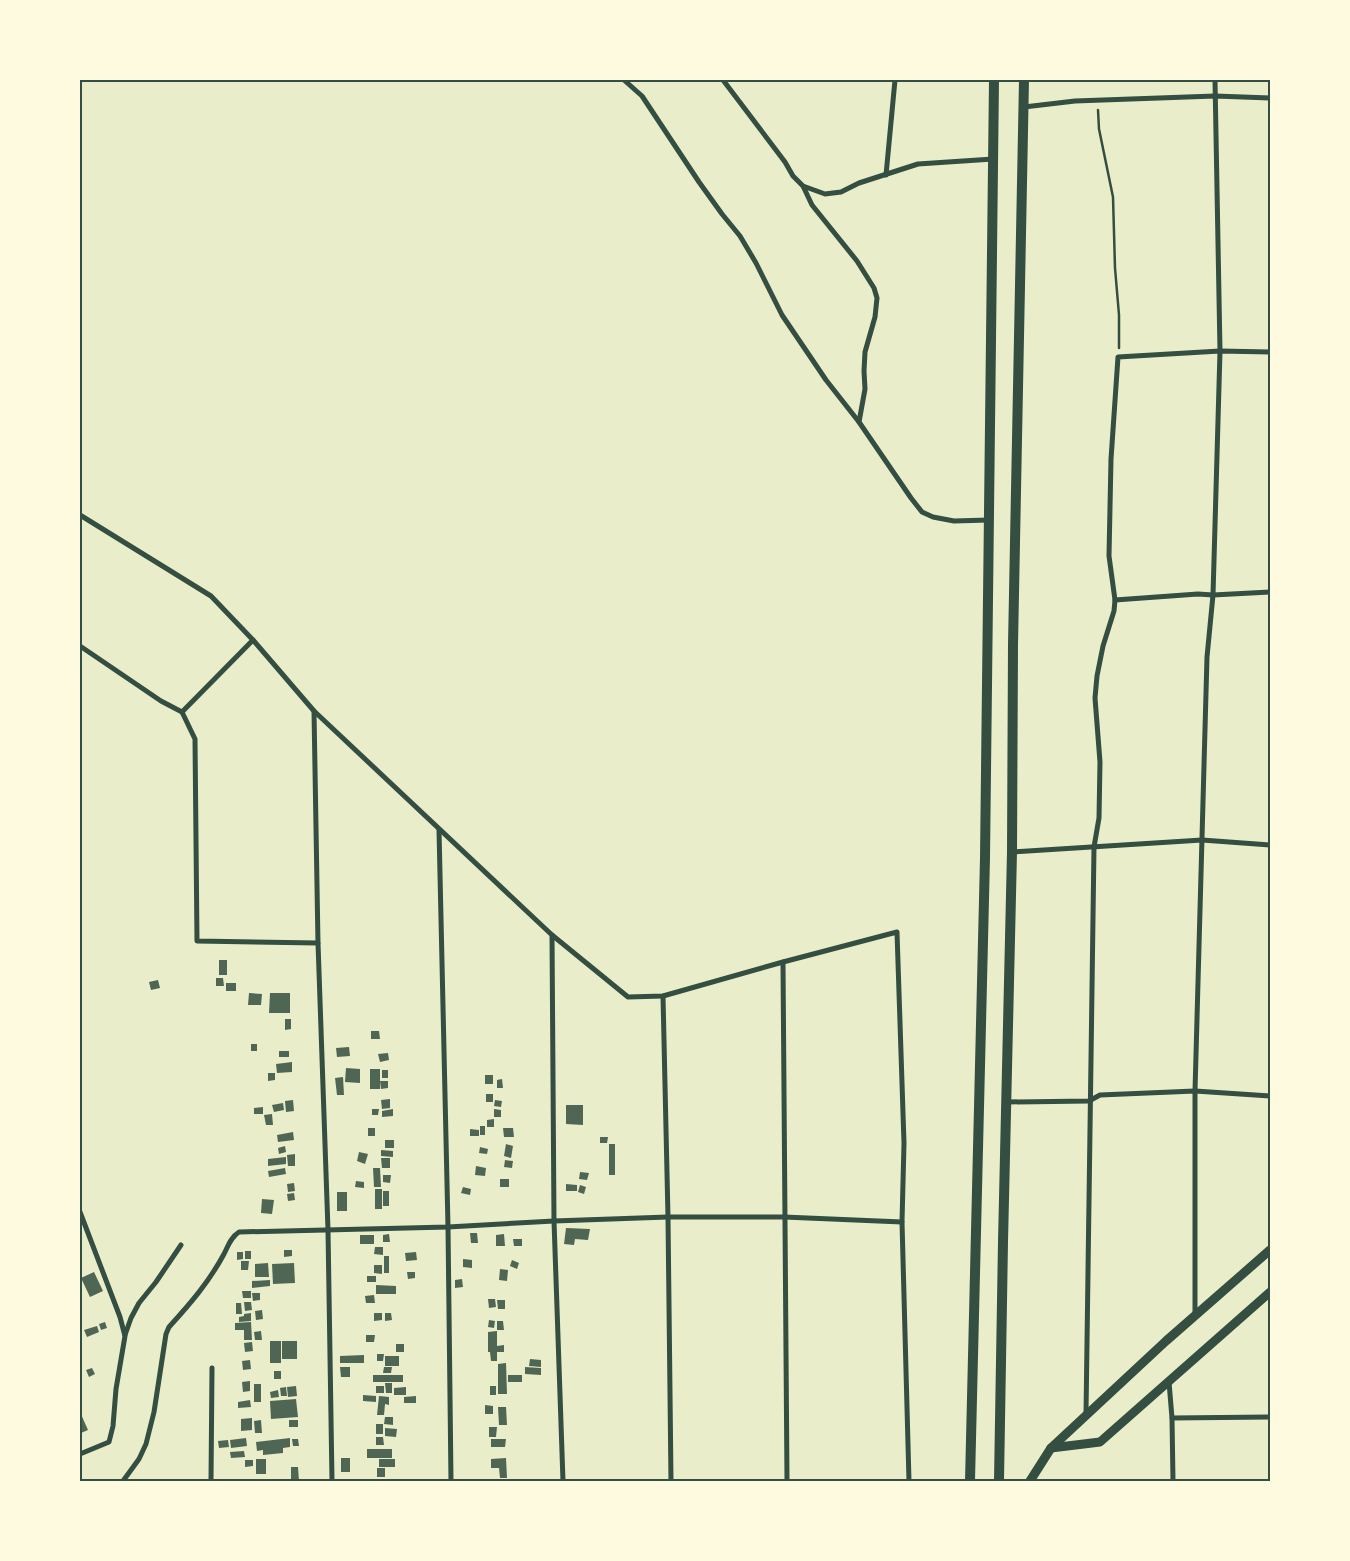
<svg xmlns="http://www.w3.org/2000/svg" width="1350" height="1561" font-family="'Playfair Display',serif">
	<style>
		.building { fill: #4f6655 }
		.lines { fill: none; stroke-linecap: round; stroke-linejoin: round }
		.path { stroke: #344e41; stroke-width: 2.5 }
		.minor { stroke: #344e41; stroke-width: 5 }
		.tertiary { stroke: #344e41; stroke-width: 9 }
		.primary { stroke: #344e41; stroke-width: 10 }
		.neatline { fill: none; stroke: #344e41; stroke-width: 2 }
	</style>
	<rect width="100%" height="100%" fill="#e9edc9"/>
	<g class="building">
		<rect x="219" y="960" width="8" height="15"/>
		<polygon points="216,978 223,978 224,986 216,986"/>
		<polygon points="158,980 160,988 151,990 149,982"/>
		<rect x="226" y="983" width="10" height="8"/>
		<polygon points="249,993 262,994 261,1005 248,1005"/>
		<polygon points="270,993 290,993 290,1013 269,1013"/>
		<polygon points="285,1019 291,1019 291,1029 285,1030"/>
		<polygon points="371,1031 379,1031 380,1039 371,1039"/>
		<rect x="251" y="1044" width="6" height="7"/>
		<polygon points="349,1047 350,1056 337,1057 336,1048"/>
		<rect x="279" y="1051" width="10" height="6"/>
		<polygon points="388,1053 389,1060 380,1062 378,1054"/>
		<polygon points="292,1062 292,1072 277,1073 276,1064"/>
		<polygon points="346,1068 360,1069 360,1083 345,1082"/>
		<rect x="370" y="1069" width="10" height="20"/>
		<rect x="382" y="1070" width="6" height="8"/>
		<polygon points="268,1073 275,1073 275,1080 268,1081"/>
		<rect x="485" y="1075" width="8" height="9"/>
		<polygon points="343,1077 344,1095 337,1095 335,1078"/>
		<polygon points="502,1079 503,1088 497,1088 497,1080"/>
		<polygon points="380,1081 388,1081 388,1088 381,1089"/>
		<rect x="486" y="1094" width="7" height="8"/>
		<polygon points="390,1099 390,1108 382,1109 381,1100"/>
		<polygon points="293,1100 294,1111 286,1112 285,1101"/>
		<polygon points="495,1100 502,1101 501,1107 494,1106"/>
		<polygon points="283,1103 284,1110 274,1112 272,1105"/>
		<polygon points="566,1105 583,1105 583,1125 566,1124"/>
		<polygon points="263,1107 263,1114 254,1114 254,1108"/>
		<polygon points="372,1109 379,1109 378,1115 372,1115"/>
		<polygon points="393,1109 393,1116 382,1117 382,1111"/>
		<polygon points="494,1109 501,1110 501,1117 494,1117"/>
		<polygon points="272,1114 273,1125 266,1125 264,1115"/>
		<polygon points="494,1119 494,1127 487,1127 487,1120"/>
		<rect x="480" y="1126" width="5" height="9"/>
		<rect x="368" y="1128" width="7" height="8"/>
		<polygon points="503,1128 513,1128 514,1137 504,1137"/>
		<polygon points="470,1129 479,1130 479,1136 470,1136"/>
		<polygon points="293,1132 294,1140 278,1142 277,1135"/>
		<polygon points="600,1137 608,1137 607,1143 600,1143"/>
		<rect x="385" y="1140" width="9" height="8"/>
		<polygon points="506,1144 513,1146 511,1158 504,1156"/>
		<rect x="609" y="1144" width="6" height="31"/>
		<polygon points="285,1146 286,1152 279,1154 278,1148"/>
		<polygon points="480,1147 488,1149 487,1154 479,1153"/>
		<polygon points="381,1150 393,1151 393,1157 381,1156"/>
		<polygon points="359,1152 368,1154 365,1164 357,1161"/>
		<polygon points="295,1154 295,1166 288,1166 287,1155"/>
		<polygon points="286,1157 286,1164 268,1166 268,1159"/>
		<polygon points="381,1158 390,1158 390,1168 382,1168"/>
		<polygon points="505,1160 513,1161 512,1168 504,1167"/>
		<polygon points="476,1166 486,1168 485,1176 475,1175"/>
		<polygon points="285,1168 286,1174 269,1177 268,1171"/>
		<polygon points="373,1168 380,1168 381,1187 374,1187"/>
		<polygon points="580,1172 589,1173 587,1180 579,1179"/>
		<polygon points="383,1175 391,1175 390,1183 383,1182"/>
		<rect x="500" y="1179" width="9" height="8"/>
		<polygon points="356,1181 364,1182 364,1188 355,1187"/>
		<polygon points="294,1183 295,1191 288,1192 287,1184"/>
		<polygon points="566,1184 577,1185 577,1191 566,1191"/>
		<polygon points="580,1185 586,1187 584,1194 578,1192"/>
		<polygon points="463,1187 471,1189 470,1195 461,1193"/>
		<rect x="375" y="1189" width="7" height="20"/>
		<rect x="383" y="1191" width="6" height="15"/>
		<rect x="337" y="1192" width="10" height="19"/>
		<polygon points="294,1193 295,1200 288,1201 287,1194"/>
		<polygon points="262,1199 274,1200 272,1214 261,1213"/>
		<polygon points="566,1228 590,1229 588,1240 575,1239 574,1245 564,1244"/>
		<polygon points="470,1233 477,1233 478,1243 471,1243"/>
		<polygon points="389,1234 390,1242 383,1242 383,1235"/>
		<polygon points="504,1234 505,1246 496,1246 496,1235"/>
		<rect x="360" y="1235" width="14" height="9"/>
		<polygon points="513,1239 522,1239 522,1246 514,1246"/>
		<polygon points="375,1247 383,1247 383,1255 374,1254"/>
		<polygon points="284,1250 292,1250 292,1256 284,1257"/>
		<rect x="245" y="1251" width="6" height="8"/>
		<polygon points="237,1252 243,1252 243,1259 237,1260"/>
		<polygon points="416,1252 417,1260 406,1261 405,1253"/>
		<rect x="384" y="1256" width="5" height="17"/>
		<polygon points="463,1259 472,1260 472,1268 463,1267"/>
		<polygon points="512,1260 519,1263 517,1269 510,1266"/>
		<polygon points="241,1261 249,1261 248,1270 241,1270"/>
		<polygon points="268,1263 269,1277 255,1277 255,1264"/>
		<polygon points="294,1263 295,1283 273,1284 272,1264"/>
		<polygon points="374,1265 382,1265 382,1274 374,1273"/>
		<polygon points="500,1269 508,1270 507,1281 499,1280"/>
		<polygon points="94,1272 103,1291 90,1297 81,1278"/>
		<polygon points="407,1272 415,1272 415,1278 408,1279"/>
		<rect x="367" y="1276" width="9" height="6"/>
		<polygon points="462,1279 463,1287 455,1288 455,1280"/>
		<polygon points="270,1280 270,1286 252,1288 252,1281"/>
		<polygon points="376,1285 396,1286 396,1294 376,1294"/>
		<polygon points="242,1291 251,1291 251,1298 243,1298"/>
		<polygon points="252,1293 260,1293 260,1300 253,1301"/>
		<polygon points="374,1295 375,1303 366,1303 365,1296"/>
		<polygon points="488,1299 495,1299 496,1307 489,1308"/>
		<polygon points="497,1300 505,1300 505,1309 498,1309"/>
		<polygon points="244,1302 251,1302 252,1310 245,1311"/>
		<polygon points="236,1303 241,1303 242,1314 236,1314"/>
		<polygon points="262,1310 263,1319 256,1320 255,1311"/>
		<polygon points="251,1313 251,1321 239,1322 239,1317 244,1316 244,1314"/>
		<polygon points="374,1313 382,1313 382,1320 374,1321"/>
		<polygon points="385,1313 391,1313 392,1320 385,1321"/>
		<polygon points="489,1320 495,1321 494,1328 488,1327"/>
		<polygon points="497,1321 503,1321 504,1330 497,1330"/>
		<polygon points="105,1322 107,1328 101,1330 99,1324"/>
		<polygon points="251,1322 252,1340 244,1340 244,1330 235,1330 235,1323"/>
		<polygon points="97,1326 99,1332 87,1337 84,1330"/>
		<polygon points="261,1331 262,1340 255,1340 254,1332"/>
		<polygon points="497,1331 497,1346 504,1345 504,1352 497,1352 497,1361 491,1361 490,1352 488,1352 488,1332"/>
		<polygon points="366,1335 375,1335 374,1342 366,1342"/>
		<rect x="270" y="1341" width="11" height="22"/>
		<rect x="282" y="1341" width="15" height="18"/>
		<polygon points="252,1342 253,1351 245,1352 244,1343"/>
		<rect x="396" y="1344" width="8" height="8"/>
		<polygon points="377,1354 384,1354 383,1361 377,1361"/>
		<polygon points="364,1355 364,1363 340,1363 340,1356"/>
		<rect x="385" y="1356" width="14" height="10"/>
		<polygon points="530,1359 541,1360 541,1367 529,1366"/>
		<polygon points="250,1360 251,1369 243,1370 242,1361"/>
		<polygon points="506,1363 507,1394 498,1394 498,1364"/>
		<polygon points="340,1367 350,1367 350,1377 341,1377"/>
		<polygon points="384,1367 392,1367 391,1373 383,1373"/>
		<polygon points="525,1367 541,1368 541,1375 525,1374"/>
		<polygon points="92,1368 95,1374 89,1377 86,1370"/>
		<rect x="274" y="1371" width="7" height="8"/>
		<rect x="373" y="1375" width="30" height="7"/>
		<rect x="508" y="1375" width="14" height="7"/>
		<polygon points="250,1381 250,1391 243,1392 242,1382"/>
		<polygon points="385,1383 392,1383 392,1393 386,1393"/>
		<rect x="254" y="1384" width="7" height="18"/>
		<polygon points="296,1386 297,1396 288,1397 287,1387"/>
		<rect x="376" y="1386" width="8" height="7"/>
		<rect x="490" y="1386" width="6" height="9"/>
		<polygon points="286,1387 287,1396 281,1396 280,1388"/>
		<polygon points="406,1387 406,1395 394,1395 394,1388"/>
		<polygon points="278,1390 279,1397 271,1398 270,1392"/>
		<polygon points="363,1395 376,1396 376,1402 363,1401"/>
		<polygon points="379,1396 389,1397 389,1405 385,1404 384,1415 377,1415"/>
		<polygon points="416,1396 416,1403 404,1403 404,1397"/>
		<polygon points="296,1399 298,1417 271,1419 270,1401"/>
		<polygon points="250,1400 251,1407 238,1408 238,1402"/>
		<polygon points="485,1405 493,1406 493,1414 485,1414"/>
		<polygon points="498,1407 506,1407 507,1425 499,1425"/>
		<polygon points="80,1412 88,1430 81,1433 80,1431"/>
		<polygon points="385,1417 393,1417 393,1425 384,1424"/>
		<polygon points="252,1418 252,1430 241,1431 241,1419"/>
		<polygon points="261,1420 262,1433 255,1433 254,1421"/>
		<rect x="289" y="1420" width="9" height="7"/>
		<rect x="376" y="1424" width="7" height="10"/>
		<polygon points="489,1427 497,1427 496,1437 489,1437"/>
		<polygon points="385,1428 397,1429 396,1437 385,1436"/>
		<polygon points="376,1437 383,1437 384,1445 376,1445"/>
		<polygon points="246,1438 247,1446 231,1448 230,1440"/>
		<polygon points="290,1438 290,1447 283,1448 283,1453 263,1455 263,1450 257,1451 256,1442"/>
		<polygon points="292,1439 298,1439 299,1446 293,1446"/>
		<polygon points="491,1439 506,1439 505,1447 491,1447"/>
		<polygon points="228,1440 229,1447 219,1448 218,1441"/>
		<rect x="367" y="1449" width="25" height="9"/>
		<polygon points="244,1451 245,1457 231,1458 230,1452"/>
		<rect x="341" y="1458" width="9" height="14"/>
		<polygon points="506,1458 507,1478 500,1478 499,1468 491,1468 491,1459"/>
		<rect x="256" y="1459" width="10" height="15"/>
		<rect x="379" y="1459" width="16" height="8"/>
		<polygon points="245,1460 253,1460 253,1466 245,1467"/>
		<polygon points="291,1467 298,1467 299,1481 291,1481"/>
		<rect x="377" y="1468" width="8" height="9"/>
	</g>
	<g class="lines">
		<polyline class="path" points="1098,110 1099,129 1113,197 1115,268 1119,315 1119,348"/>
		<g class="minor">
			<polyline points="624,80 642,96 699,182 722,214 740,236 756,263 782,315 826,380 859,422"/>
			<polyline points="723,80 785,162 793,176 803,186 825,194 841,192 859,183 918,164 993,159"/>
			<polyline points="1024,107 1075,101 1215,96 1270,98"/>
			<polyline points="886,175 895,80"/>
			<polyline points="803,186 812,205 857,261 874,288 877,298 875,317 865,352 864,371 865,389 859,422 911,498 922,512 933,517 954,521 989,520"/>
			<polyline points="80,515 211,596 253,640 314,711 552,935 628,997 663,996 783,962 897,932 904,1143 902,1222 909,1481"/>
			<polyline points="1115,600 1198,594 1213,595 1270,592"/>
			<polyline points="80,646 161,701 182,712 195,739 197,941 318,943"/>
			<polyline points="314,711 318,943 328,1230 332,1481"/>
			<polyline points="182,712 253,640"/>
			<polyline points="439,830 448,1227 451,1481"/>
			<polyline points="1012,852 1202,840 1270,845"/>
			<polyline points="552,935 554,1221 563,1481"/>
			<polyline points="783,962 787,1481"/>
			<polyline points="663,996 668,1217 671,1481"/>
			<polyline points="1007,1102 1089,1101 1100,1095 1195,1091 1270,1096"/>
			<polyline points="80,1212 120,1317 125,1336 116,1389 113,1426 109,1442 80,1454"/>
			<polyline points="1195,1315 1195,1091 1207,657 1213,595 1220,351 1215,80"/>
			<polyline points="125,1335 131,1318 139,1303 156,1282 181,1245"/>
			<polyline points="1169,1382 1172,1418 1173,1481"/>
			<polyline points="1086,1414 1094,847 1099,818 1100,762 1095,698 1097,676 1103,646 1114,611 1115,600 1109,556 1111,459 1118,357 1220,351 1270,352"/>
			<polyline points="1172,1418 1270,1417"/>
			<path d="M123 1481 139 1459 146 1444 154 1412 166 1334 169 1327C190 1304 209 1282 224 1254 228 1246 231 1237 239 1232L448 1227 554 1221 668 1217H784L902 1222"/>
			<polyline points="211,1481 212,1368"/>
		</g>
		<g class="tertiary">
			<polyline points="1051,1448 1100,1442 1270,1292"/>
			<polyline points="1030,1481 1051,1448 1166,1341 1270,1250"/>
		</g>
		<g class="primary">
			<polyline points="970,1481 985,858 994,80"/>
			<polyline points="999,1481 1003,1242 1012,852 1013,645 1024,80"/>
		</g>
	</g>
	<rect width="1350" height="1561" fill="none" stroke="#fefae0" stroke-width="162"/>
	<rect x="81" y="81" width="1188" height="1399" class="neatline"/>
</svg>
